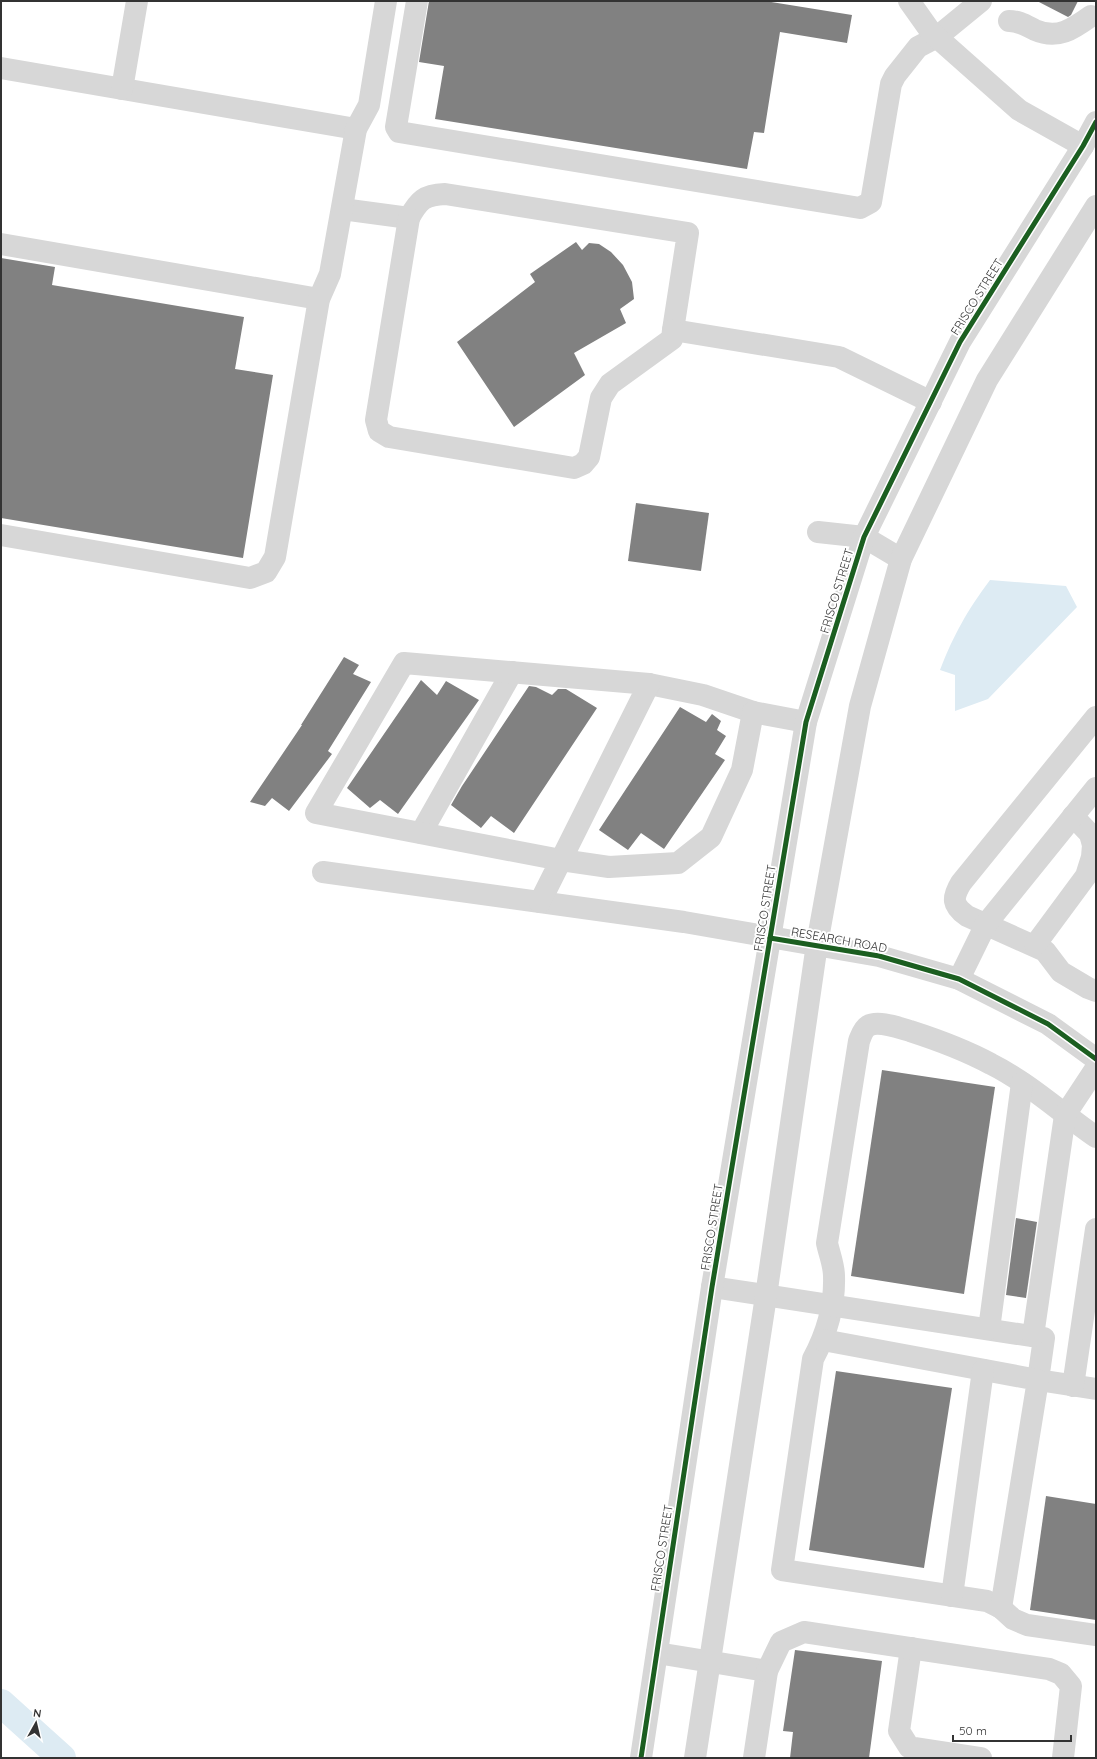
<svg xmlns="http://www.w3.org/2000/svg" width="1097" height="1759" font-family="Quicksand,sans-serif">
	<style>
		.water { fill: #ddebf3 }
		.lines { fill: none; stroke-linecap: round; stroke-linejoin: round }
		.river { stroke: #ddebf3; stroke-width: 28 }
		.building { fill: #818181 }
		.minor { stroke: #d7d7d7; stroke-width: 22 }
		.cycleway-casing { stroke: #fff; stroke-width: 8 }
		.cycleway { stroke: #1b5e20; stroke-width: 5 }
		.labels { text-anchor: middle; stroke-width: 4; stroke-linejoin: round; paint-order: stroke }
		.street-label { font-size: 12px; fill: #333; stroke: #fff }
	</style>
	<rect width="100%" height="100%" fill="#fff"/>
	<path class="water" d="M990 580 1066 586 1077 607 988 699 955 711V675L940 670C954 634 967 611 990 580Z"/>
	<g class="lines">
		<polyline class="river" points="1,1703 62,1758"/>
	</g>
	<g class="building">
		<polygon points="429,1 765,1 852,15 847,43 780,32 764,133 754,132 747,169 435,119 444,66 419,62"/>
		<polygon points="1037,1 1078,1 1071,15 1068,17"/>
		<polygon points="576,242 582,250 589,243 599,244 611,252 623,265 632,282 634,299 620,309 626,323 574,353 585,375 514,427 457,342 535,282 530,274"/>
		<polygon points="1,258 55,267 52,285 244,317 235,369 273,375 243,558 1,518"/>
		<polygon points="636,503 709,513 701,571 628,561"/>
		<polygon points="344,657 359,665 353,674 371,682 328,751 332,754 289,811 272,798 265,806 250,802 302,725 301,725"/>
		<polygon points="421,680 437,695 446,681 479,700 398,814 380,800 370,808 347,788"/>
		<polygon points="529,686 536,687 552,695 558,689 566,689 597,708 514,833 491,816 481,828 451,805 462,786"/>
		<polygon points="680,707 706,722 712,714 721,721 717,730 726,736 715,754 725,760 664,849 641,833 628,850 599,830"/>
		<polygon points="882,1070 995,1087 964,1294 851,1276"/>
		<polygon points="1016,1218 1037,1222 1026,1298 1006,1295"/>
		<polygon points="836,1371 952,1388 924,1568 809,1550"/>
		<polygon points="1046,1496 1096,1504 1096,1620 1030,1610"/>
		<polygon points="795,1650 882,1661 869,1758 790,1758 793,1732 783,1731"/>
	</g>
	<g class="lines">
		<g class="minor">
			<polyline points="417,1 396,127 399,132 860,208 871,202 891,84 895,76 918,47 937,37 981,1"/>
			<polyline points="909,1 931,32 1019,110 1083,146"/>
			<path d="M1009 21C1019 21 1025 25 1035 30 1058 40 1073 29 1091 16"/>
			<polyline points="1,68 356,129"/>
			<polyline points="122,89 137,1"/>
			<path d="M342 209 409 218C419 200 424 195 445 194L688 233 673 330 839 357 931 402"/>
			<polyline points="409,218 376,420 379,431 389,437 574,468 583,464 589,457 601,398 610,384 672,339 673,330"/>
			<polyline points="1,244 319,299"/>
			<polyline points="818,532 864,537 901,559"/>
			<polyline points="1,535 250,578 266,572 275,557 319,299 330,274 356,129 369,105 386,1"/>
			<polyline points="649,684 703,695 753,712"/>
			<path d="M1096 717 961 883C952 898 952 905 967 916L1045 951 1061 972 1088 988 1096 991"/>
			<polyline points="421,833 512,672"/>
			<polyline points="323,872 684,922 879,956 959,979 1048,1024 1096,1059"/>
			<polyline points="540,902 649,684 404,663 316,813 561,860 609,867 678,863 711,837 742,770 753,712 806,722"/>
			<polyline points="1035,945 1086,876 1092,857 1093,845 1090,834 1073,816"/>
			<polyline points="959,979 986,924 1096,788"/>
			<path d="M1096 1137C1061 1113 1029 1083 991 1064 965 1050 938 1040 910 1031 899 1028 878 1020 868 1026 863 1029 861 1036 859 1041L827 1243C829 1253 834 1265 834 1276 835 1306 827 1333 813 1359L782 1570 987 1601 1001 1608 1013 1619 1027 1625 1096 1635"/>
			<polyline points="712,1287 1044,1338 1038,1380 1096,1389"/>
			<polyline points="989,1329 1022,1083"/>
			<polyline points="1033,1336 1065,1115 1096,1068"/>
			<polyline points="823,1340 1038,1380 1001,1608"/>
			<polyline points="1073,1386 1096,1229"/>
			<polyline points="952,1596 983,1370"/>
			<polyline points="911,1648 899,1731 909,1747 981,1758"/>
			<polyline points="657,1653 767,1671 754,1758"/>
			<polyline points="767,1671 781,1642 804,1632 1049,1669 1061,1674 1071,1686 1063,1758"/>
			<polyline points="641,1758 712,1287 806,722 864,537 960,342 1083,146 1096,122"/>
			<polyline points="695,1758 766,1296 817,944 860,706 901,559 987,380 1096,206"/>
		</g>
		<defs>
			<g id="cycleway">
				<polyline points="770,938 879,956 959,979 1048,1024 1096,1059"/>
				<polyline points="641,1758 712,1287 806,722 864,537 960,342 1083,146 1096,122"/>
			</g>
		</defs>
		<use href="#cycleway" class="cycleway-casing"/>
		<use href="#cycleway" class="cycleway"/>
	</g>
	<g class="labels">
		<g class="street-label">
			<text transform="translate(977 297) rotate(-58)" y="4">FRISCO STREET</text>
			<text transform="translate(837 591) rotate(-73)" y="4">FRISCO STREET</text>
			<text transform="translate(765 908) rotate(-81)" y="4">FRISCO STREET</text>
			<text transform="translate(839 940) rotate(10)" y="4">RESEARCH ROAD</text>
			<text transform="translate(712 1227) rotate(-81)" y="4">FRISCO STREET</text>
			<text transform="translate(662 1548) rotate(-81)" y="4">FRISCO STREET</text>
		</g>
	</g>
	<rect width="1097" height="1759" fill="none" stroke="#333333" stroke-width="4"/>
	<g transform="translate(36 1723) rotate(8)" stroke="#ffffff" stroke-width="3" paint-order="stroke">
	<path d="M0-3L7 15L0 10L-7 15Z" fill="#333333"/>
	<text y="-6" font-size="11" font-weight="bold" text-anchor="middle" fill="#333333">N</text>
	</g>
	<path d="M953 1735v6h118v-6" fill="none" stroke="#333333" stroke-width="2"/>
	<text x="959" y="1735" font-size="12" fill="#333333" stroke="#ffffff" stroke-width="3" paint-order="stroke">50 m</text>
</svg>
